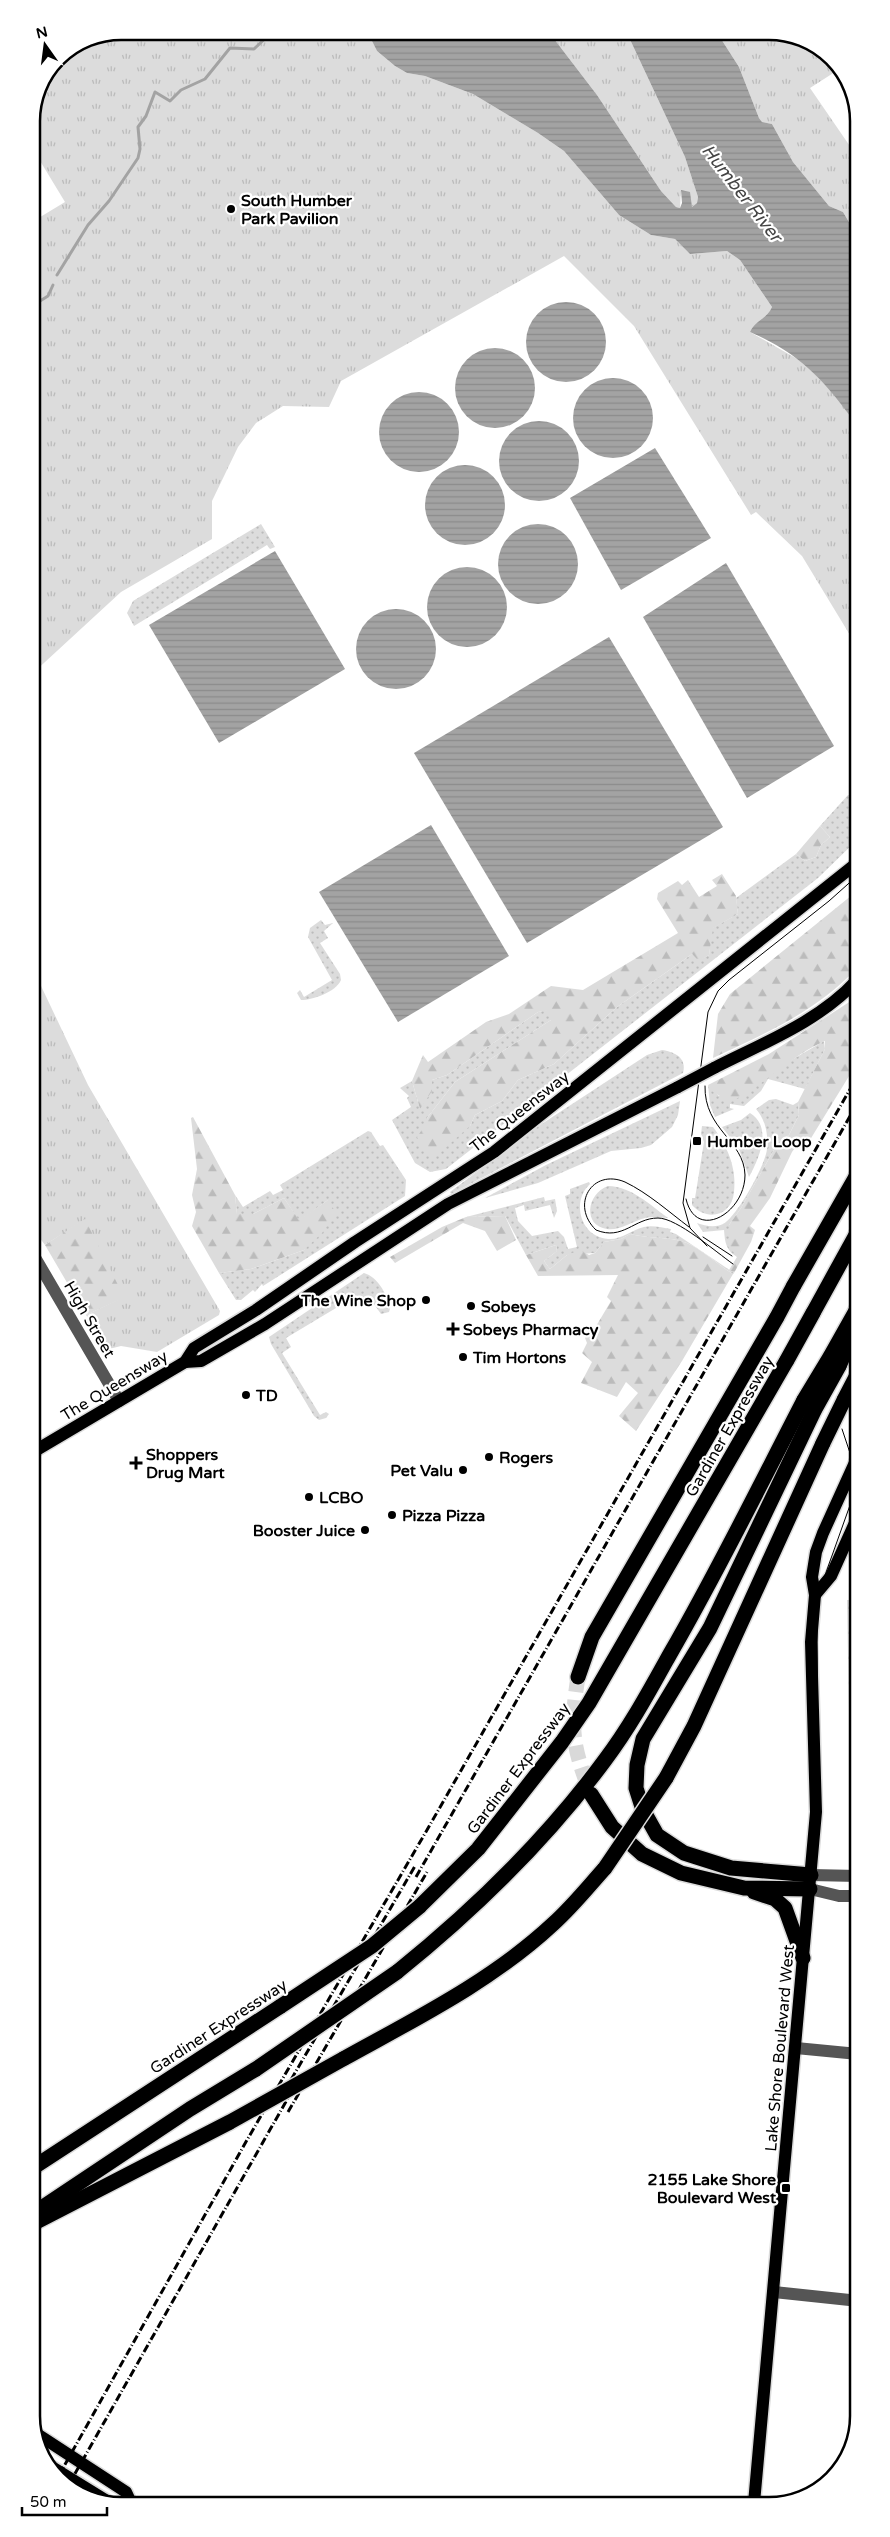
<svg xmlns="http://www.w3.org/2000/svg" width="890" height="2537" font-family="'Varela Round',sans-serif">
	<style>
		.grass { fill: url(#grass-dots) }
		.forest { fill: url(#forest-firs) }
		.park { fill: url(#park-tufts) }
		.water { fill: url(#water-rules) }
		.lines { fill: none; stroke-linecap: round; stroke-linejoin: round }
		.stream { stroke: #a3a3a3; stroke-width: 3 }
		.highway-tunnel { stroke: #d9d9d9; stroke-width: 15; stroke-dasharray: 15 8; stroke-linecap: butt }
		.major-casing { stroke: #dbdbdb; stroke-width: 15 }
		.highway-casing { stroke: #dbdbdb; stroke-width: 18 }
		.minor { stroke: #555; stroke-width: 12 }
		.major { stroke: #000; stroke-width: 12 }
		.highway { stroke: #000; stroke-width: 15 }
		.tram { stroke: #000; stroke-width: 1 }
		.rail { stroke: #000; stroke-width: 3; stroke-dasharray: 8 2.5 1 2.5; stroke-linecap: butt }
		.major-bridge-casing { stroke: #dbdbdb; stroke-width: 15; stroke-linecap: butt }
		.highway-bridge-casing { stroke: #dbdbdb; stroke-width: 18; stroke-linecap: butt }
		.major-bridge { stroke: #000; stroke-width: 12 }
		.highway-bridge { stroke: #000; stroke-width: 15 }
		.poi-dot { fill: #000; stroke: #fff; stroke-width: 2 }
		.labels { text-anchor: middle; stroke-width: 4.5; stroke-linejoin: round; paint-order: stroke }
		.poi-label { font-size: 16px; font-weight: bold; fill: #000; stroke: #fff; text-anchor: start }
		.street-label { font-size: 16px; fill: #000; stroke: #fff }
		.water-label { font-size: 18px; font-style: italic; fill: #444; stroke: #fff }
		.rim { fill: none; stroke: #000; stroke-width: 2.5 }
	</style>
	<defs>
		<pattern id="grass-dots" width="8" height="8" patternUnits="userSpaceOnUse" patternTransform="scale(1.25)"><rect width="8" height="8" fill="#dcdcdc"/><path d="M2 2h.1M6 6h.1" fill="none" stroke="#bbb" stroke-width="1.8" stroke-linecap="round"/></pattern>
		<pattern id="forest-firs" width="22" height="20" patternUnits="userSpaceOnUse" patternTransform="scale(1.25)"><rect width="22" height="20" fill="#dcdcdc"/><path d="M5 1l3.5 6h-7zM16 11l3.5 6h-7z" fill="#bbb"/></pattern>
		<pattern id="park-tufts" width="24" height="20" patternUnits="userSpaceOnUse" patternTransform="scale(1.25)"><rect width="24" height="20" fill="#dcdcdc"/><path d="M3 7l-1-3M5 7V3M7 7l1-3M15 17l-1-3M17 17v-4M19 17l1-3" fill="none" stroke="#bbb"/></pattern>
		<pattern id="water-rules" width="6" height="5" patternUnits="userSpaceOnUse" patternTransform="scale(1.25)"><rect width="6" height="5" fill="#a3a3a3"/><path d="M0 2.5h6" fill="none" stroke="#8b8b8b"/></pattern>
	</defs>
	<rect width="100%" height="100%" fill="#fff"/>
	<g class="grass">
		<polygon points="261,524 275,547 270,549 267,545 134,626 127,613 133,601"/>
		<polygon points="848,795 857,796 857,840 818,878 446,1169 430,1172 415,1163 392,1120 411,1107 407,1098 409,1096 400,1088 412,1081 420,1109 432,1080 447,1075 538,1012 551,1009 551,1020 455,1082 427,1118 429,1121 470,1126 475,1115 502,1101 518,1080 554,1064 617,1007 692,954 699,960 709,955 712,928 738,914 736,898 796,854 805,861 816,857 821,845 830,837 820,826"/>
		<path d="M321 920 325 925 333 923 324 931 328 938 320 943 340 974 341 980C336 992 313 1000 301 1000L297 993 300 990 304 997 332 980 308 937 310 928Z"/>
		<polygon points="824,1041 825,1049 805,1089 768,1079 761,1091 744,1106 730,1104 730,1108 734,1109 715,1117 710,1105 708,1085 719,1096 788,1062"/>
		<path d="M662 1050C675 1052 687 1058 683 1073L451 1194 450 1192 534 1129 647 1055Z"/>
		<path d="M776 1099 793 1105 798 1102 799 1115 789 1135 779 1141 741 1208 729 1225 737 1257C726 1250 725 1243 724 1230L703 1232 697 1223C705 1226 715 1228 723 1224 736 1218 767 1163 767 1148 768 1133 766 1121 756 1109L769 1100Z"/>
		<polygon points="680,1101 678,1115 672,1127 651,1145 641,1148 611,1151 538,1183 485,1198 546,1165"/>
		<path d="M750 1113C773 1127 759 1159 749 1177L739 1149 722 1127 741 1120Z"/>
		<path d="M702 1126 713 1127C727 1145 737 1168 734 1192 732 1216 707 1222 692 1205V1198H695L696 1192 704 1142 701 1134Z"/>
		<polygon points="368,1131 371,1132 380,1146 383,1145 406,1180 405,1196 263,1286 262,1284 255,1292 253,1290 241,1300 236,1300 219,1273 251,1269 304,1250 328,1200 299,1221 284,1198 253,1214 237,1215 235,1195 243,1207 270,1191 273,1195 283,1190 280,1185"/>
		<path d="M589 1182 590 1184C571 1201 580 1237 608 1239 621 1240 632 1230 644 1227 653 1225 663 1228 671 1229L670 1232 676 1234 734 1273 733 1274C718 1265 703 1250 687 1243 669 1236 649 1239 630 1234L621 1239 604 1242 595 1253 567 1255 550 1269 544 1261 557 1251 556 1245 526 1255 505 1216 466 1217 544 1197 545 1201 555 1199 557 1211 554 1218 550 1205 525 1211 524 1205 515 1208 518 1221 532 1236 558 1231 564 1237 568 1249 577 1247 565 1196 570 1194V1189Z"/>
		<path d="M608 1186C632 1187 649 1204 668 1218 661 1218 652 1216 645 1218 633 1221 619 1231 607 1229 583 1226 586 1194 608 1186Z"/>
		<path d="M364 1273C378 1277 385 1293 391 1305L389 1312 381 1314 371 1300 363 1304 356 1296 286 1338 291 1347 282 1353 320 1415 326 1412 329 1414 326 1418 319 1420 314 1416 271 1344 269 1337Z"/>
	</g>
	<g class="forest">
		<polygon points="820,826 830,837 821,845 816,857 805,861 796,854"/>
		<polygon points="722,874 736,896 738,914 713,928 709,955 699,961 692,954 617,1007 554,1064 518,1080 502,1101 475,1115 470,1126 436,1156 424,1151 417,1137 428,1121 427,1118 455,1082 551,1020 551,1010 538,1012 447,1075 432,1080 432,1091 420,1109 412,1081 423,1055 428,1062 486,1022 509,1014 551,986 583,990 678,933 657,899 658,893 678,881 682,885 688,880 699,897 717,886 712,880"/>
		<path d="M857 891V968C817 1011 765 1034 713 1058L718 1014 730 994Z"/>
		<path d="M857 997V1063L805 1148 797 1145 792 1152 770 1198 750 1226 755 1230 751 1242 734 1273 729 1270 737 1257 729 1245V1225L741 1208 779 1141 789 1135 799 1115 798 1102 825 1049V1041C790 1056 764 1086 730 1102L713 1092 708 1085 769 1054Z"/>
		<polygon points="33,1073 59,1101 180,1300 119,1300 86,1315 45,1245 85,1218 33,1150"/>
		<polygon points="193,1117 235,1195 237,1214 253,1214 284,1198 299,1220 328,1200 336,1213 322,1233 304,1250 251,1269 219,1273 192,1226 196,1212 192,1195 197,1169 191,1118"/>
		<polygon points="505,1216 516,1240 497,1251 485,1231 463,1223 395,1263 390,1257 442,1227 466,1217"/>
		<path d="M630 1234C649 1239 669 1236 687 1243 703 1250 718 1265 733 1274L682 1361 636 1431 619 1416 638 1393 626 1382 617 1397 581 1383 592 1362 582 1353 587 1343 585 1338 589 1331 592 1333 611 1301 607 1297 618 1275 538 1276 526 1255 556 1245 557 1251 544 1261 550 1269 567 1255 580 1250 589 1255 595 1253 604 1242 621 1239Z"/>
	</g>
	<g class="park">
		<path d="M121 31H367L377 51 395 66 407 73 425 76 473 94 538 133 564 151 619 215 651 235 675 239 690 254 727 251 740 260 772 307C767 319 755 320 750 332L806 364 833 392 856 424V645L802 556 756 512 751 515 634 326 564 256 341 381 329 407 283 406 256 423 238 447 212 501V539L121 592 32 674V222L65 202 31 146V115L58 57 87 38Z"/>
		<polygon points="548,31 626,31 685,157 698,197 697,203 692,207 681,190 680,208 676,207 661,191 597,95"/>
		<polygon points="716,31 775,31 828,53 838,70 810,88 856,155 856,234 843,212 829,206 793,162 772,124 762,122 759,118 739,67"/>
		<polygon points="33,969 88,1085 220,1311 219,1315 157,1352 121,1346 109,1349 86,1315 124,1297 85,1219 45,1245 33,1229"/>
		<polygon points="847,1600 858,1600 858,1711 849,1712"/>
	</g>
	<g class="water">
		<path d="M367 31H548L597 95 661 191 676 207 680 208 682 203 681 190 690 192 692 207 697 203 698 197 685 157 626 31H716L739 67 759 118 762 122 772 124 793 162 829 206 843 212 856 234V424C825 381 800 353 750 332 755 320 767 319 772 307L740 260 727 251 690 254 675 239 651 235 619 215 564 151 538 133 473 94 425 76 407 73 395 66 377 51Z"/>
		<circle cx="566" cy="342" r="40"/>
		<circle cx="495" cy="388" r="40"/>
		<circle cx="613" cy="418" r="40"/>
		<circle cx="419" cy="432" r="40"/>
		<circle cx="539" cy="461" r="40"/>
		<polygon points="655,448 711,538 621,590 570,498"/>
		<circle cx="465" cy="505" r="40"/>
		<circle cx="538" cy="564" r="40"/>
		<polygon points="275,551 345,669 219,743 149,625"/>
		<polygon points="726,563 834,746 747,798 643,617"/>
		<circle cx="467" cy="607" r="40"/>
		<circle cx="396" cy="649" r="40"/>
		<polygon points="609,637 723,827 527,943 414,753"/>
		<polygon points="431,825 509,956 398,1022 319,892"/>
	</g>
	<g class="lines">
		<g class="stream">
			<polyline points="352,31 369,32"/>
			<polyline points="57,275 88,225 109,201 138,158 140,149 138,127 146,116 155,92 170,101 181,90 205,79 230,48 254,49 273,31"/>
			<polyline points="32,306 48,296 53,285"/>
		</g>
		<path class="highway-tunnel" d="M578 1677C570 1728 572 1746 591 1794"/>
		<defs>
			<g id="major">
				<path d="M714 1068C763 1043 820 1021 857 980"/>
				<polyline points="185,1362 201,1361 265,1324 448,1204 678,1087"/>
				<polyline points="33,1452 185,1362 194,1348 256,1310 355,1242 494,1152 857,863"/>
				<polyline points="815,1595 831,1576 858,1516"/>
				<polyline points="34,2432 126,2492 132,2505"/>
				<polyline points="52,2467 112,2504"/>
				<polyline points="754,2503 816,1812 811,1642 815,1595 812,1577 816,1552 823,1533 857,1458"/>
			</g>
			<g id="highway">
				<polyline points="793,1287 857,1175"/>
				<polyline points="813,1313 857,1233"/>
				<polyline points="830,1357 857,1309"/>
				<polyline points="839,1366 855,1330"/>
				<polyline points="844,1400 857,1375"/>
				<polyline points="578,1677 592,1637 777,1317"/>
				<polyline points="666,1778 694,1726 823,1443"/>
				<polyline points="591,1794 612,1827 642,1854 681,1873 744,1888 810,1889"/>
				<polyline points="811,1875 731,1868 684,1853 657,1835 643,1810 636,1788 637,1765 643,1739 710,1628 815,1409"/>
				<polyline points="754,1892 775,1899 785,1908 803,1958"/>
				<polyline points="419,1907 478,1849 562,1742 589,1703 787,1360"/>
				<path d="M397 1972C474 1910 546 1840 605 1760 630 1727 650 1690 670 1654 718 1571 760 1485 804 1400"/>
				<path d="M343 2059C415 2019 492 1981 553 1924 572 1907 588 1887 605 1868"/>
				<polyline points="34,2167 281,2006"/>
				<polyline points="34,2213 190,2109 256,2069"/>
				<polyline points="34,2223 230,2122"/>
			</g>
		</defs>
		<use href="#major" class="major-casing"/>
		<use href="#highway" class="highway-casing"/>
		<g class="minor">
			<polyline points="33,1254 119,1401"/>
			<polyline points="811,1875 858,1876"/>
			<polyline points="810,1889 839,1896 858,1896"/>
			<polyline points="796,2048 858,2054"/>
			<polyline points="774,2292 859,2301"/>
		</g>
		<use href="#major" class="major"/>
		<use href="#highway" class="highway"/>
		<g class="tram">
			<path d="M686 1199C696 1242 745 1213 745 1175 744 1140 704 1130 705 1086"/>
			<path d="M689 1227C669 1212 648 1193 625 1182 592 1168 570 1205 596 1230 623 1241 634 1218 658 1218 677 1218 716 1252 733 1264"/>
			<polyline points="703,1237 732,1256"/>
			<polyline points="707,1246 690,1228 683,1203 708,1012 718,991 729,980 829,901 857,876"/>
			<polyline points="768,2309 777,2209"/>
			<polyline points="757,2503 818,1835 817,1609 824,1578 854,1494 854,1465 842,1429"/>
		</g>
		<g class="rail">
			<polyline points="416,1877 857,1104"/>
			<polyline points="277,2104 415,1866"/>
			<polyline points="288,2112 427,1872"/>
			<polyline points="58,2477 247,2140 427,1830 857,1077"/>
			<polyline points="68,2486 288,2098"/>
		</g>
		<defs>
			<polyline id="major-bridge" points="678,1087 714,1068"/>
			<g id="highway-bridge">
				<polyline points="777,1317 793,1287"/>
				<polyline points="787,1360 813,1313"/>
				<polyline points="804,1400 830,1357"/>
				<polyline points="815,1409 839,1366"/>
				<polyline points="823,1443 844,1400"/>
				<polyline points="605,1868 666,1778"/>
				<polyline points="281,2006 372,1946 419,1907"/>
				<polyline points="256,2069 397,1972"/>
				<polyline points="230,2122 343,2059"/>
			</g>
		</defs>
		<use href="#major-bridge" class="major-bridge-casing"/>
		<use href="#highway-bridge" class="highway-bridge-casing"/>
		<use href="#major-bridge" class="major-bridge"/>
		<use href="#highway-bridge" class="highway-bridge"/>
	</g>
	<g class="poi-dot">
		<circle cx="231" cy="209" r="5"/>
		<rect x="692" y="1136" width="10" height="10" rx="2.5"/>
		<circle cx="426" cy="1300" r="5"/>
		<circle cx="471" cy="1306" r="5"/>
		<path d="M450.5 1321.5h5v5h5v5h-5v5h-5v-5h-5v-5h5z"/>
		<circle cx="463" cy="1357" r="5"/>
		<circle cx="246" cy="1395" r="5"/>
		<circle cx="489" cy="1457" r="5"/>
		<path d="M133.5 1455.5h5v5h5v5h-5v5h-5v-5h-5v-5h5z"/>
		<circle cx="463" cy="1470" r="5"/>
		<circle cx="309" cy="1497" r="5"/>
		<circle cx="392" cy="1515" r="5"/>
		<circle cx="365" cy="1530" r="5"/>
		<rect x="781" y="2183" width="10" height="10" rx="2.5"/>
	</g>
	<g class="labels">
		<g class="poi-label">
			<text x="241" y="206">South Humber<tspan x="241" dy="18">Park Pavilion</tspan></text>
			<text x="707" y="1147">Humber Loop</text>
			<text x="416" y="1306" text-anchor="end">The Wine Shop</text>
			<text x="481" y="1312">Sobeys</text>
			<text x="463" y="1335">Sobeys Pharmacy</text>
			<text x="473" y="1363">Tim Hortons</text>
			<text x="256" y="1401">TD</text>
			<text x="146" y="1460">Shoppers<tspan x="146" dy="18">Drug Mart</tspan></text>
			<text x="499" y="1463">Rogers</text>
			<text x="453" y="1476" text-anchor="end">Pet Valu</text>
			<text x="319" y="1503">LCBO</text>
			<text x="402" y="1521">Pizza Pizza</text>
			<text x="355" y="1536" text-anchor="end">Booster Juice</text>
			<text x="776" y="2185" text-anchor="end">2155 Lake Shore<tspan x="776" dy="18">Boulevard West</tspan></text>
		</g>
		<g class="street-label">
			<text transform="translate(519 1111) rotate(-38)" y="6">The Queensway</text>
			<text transform="translate(90 1319) rotate(60)" y="6">High Street</text>
			<text transform="translate(114 1385) rotate(-31)" y="6">The Queensway</text>
			<text transform="translate(729 1426) rotate(-60)" y="6">Gardiner Expressway</text>
			<text transform="translate(518 1768) rotate(-53)" y="6">Gardiner Expressway</text>
			<text transform="translate(218 2026) rotate(-33)" y="6">Gardiner Expressway</text>
			<text transform="translate(779 2048) rotate(-85)" y="6">Lake Shore Boulevard West</text>
		</g>
		<g class="water-label">
			<text transform="translate(742 193) rotate(52)" y="6">Humber River</text>
		</g>
	</g>
	<path d="M0 0H890V2537H0ZM121 40H769A81 81 0 0 1 850 121V2416A81 81 0 0 1 769 2497H121A81 81 0 0 1 40 2416V121A81 81 0 0 1 121 40Z" fill="#fff" fill-rule="evenodd"/>
	<path class="rim" d="M121 40H769A81 81 0 0 1 850 121V2416A81 81 0 0 1 769 2497H121A81 81 0 0 1 40 2416V121A81 81 0 0 1 121 40Z"/>
	<g transform="translate(45 45) rotate(346)" stroke="#ffffff" stroke-width="4" paint-order="stroke">
	<path d="M0-4L9 19L0 12L-9 19Z" fill="#000000"/>
	<text y="-8" font-size="14" font-weight="bold" text-anchor="middle" fill="#000000">N</text>
	</g>
	<path d="M22 2507v8h85v-8" fill="none" stroke="#000000" stroke-width="2.5"/>
	<text x="30" y="2507" font-size="15" fill="#000000" stroke="#ffffff" stroke-width="4" paint-order="stroke">50 m</text>
</svg>
